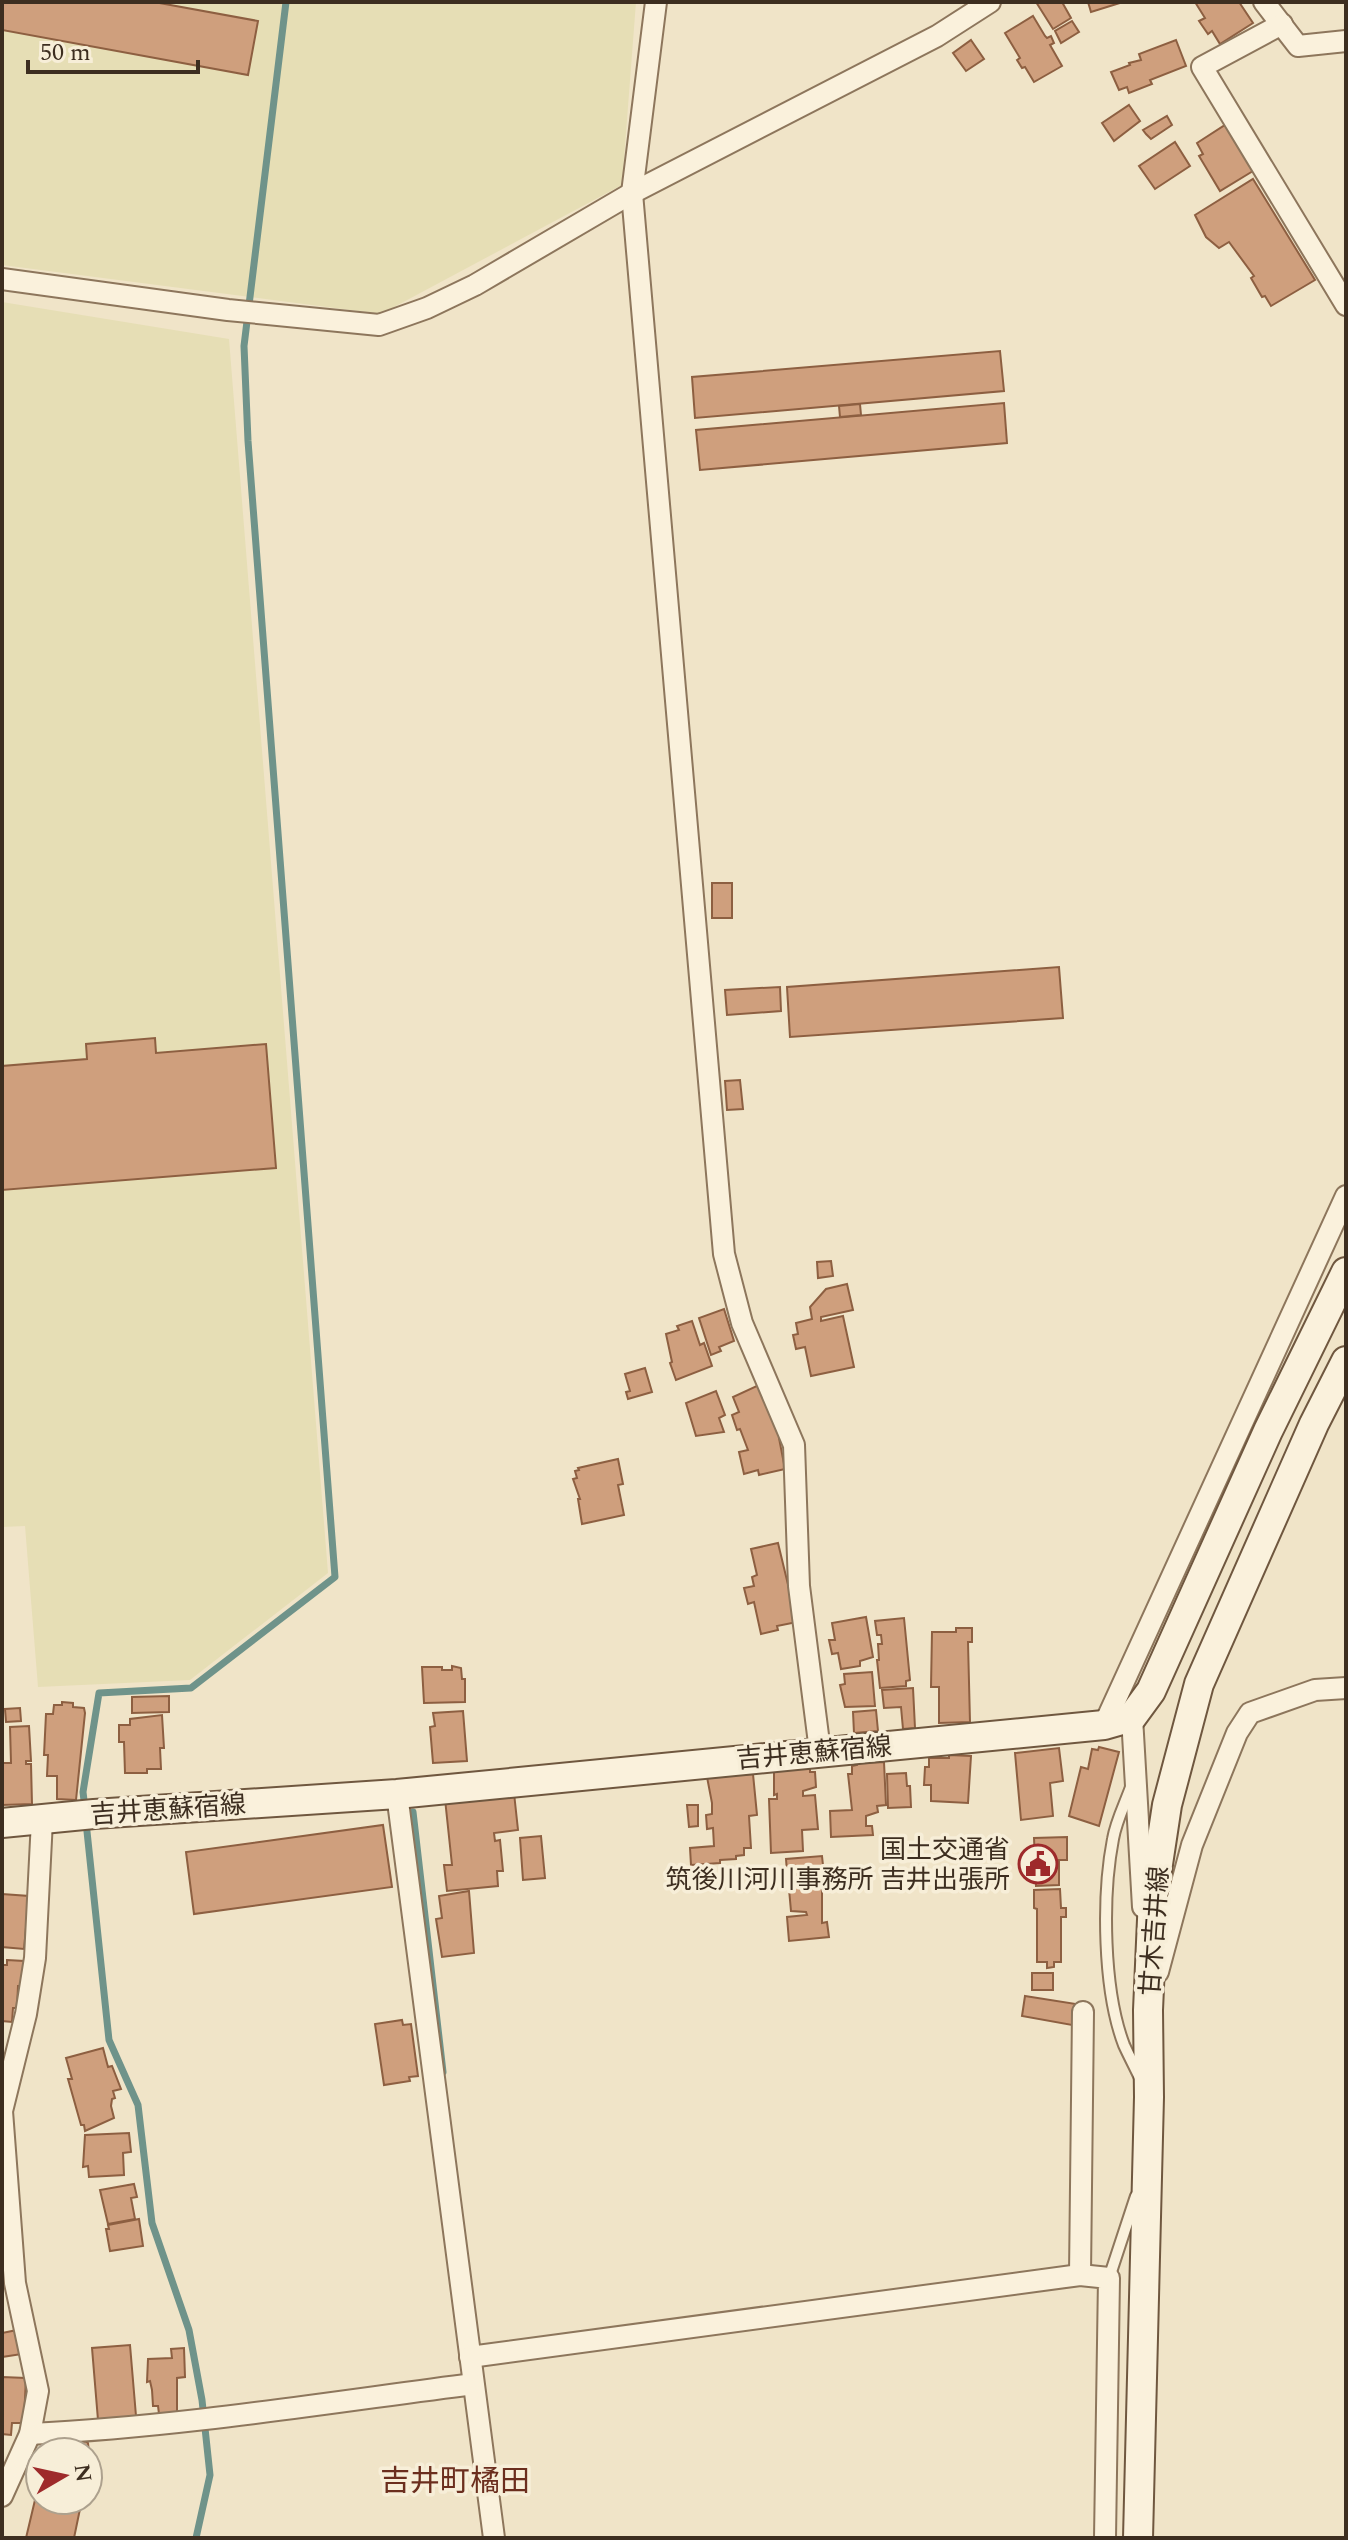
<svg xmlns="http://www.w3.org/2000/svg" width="1348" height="2540" font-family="Spectral,'Noto Sans JP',serif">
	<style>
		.farmland { fill: #e6deb5 }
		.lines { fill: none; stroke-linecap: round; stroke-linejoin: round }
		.stream { stroke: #6f938a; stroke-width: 7 }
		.building { fill: #cf9f7d; stroke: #8d5f41; stroke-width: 2 }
		.service-casing { stroke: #8d765c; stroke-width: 14 }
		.minor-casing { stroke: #8d765c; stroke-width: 24 }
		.secondary-casing { stroke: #6f573f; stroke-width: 32 }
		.service { stroke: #faf1dc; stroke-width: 10 }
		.minor { stroke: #faf1dc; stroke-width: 20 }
		.secondary { stroke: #faf1dc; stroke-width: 28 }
		.labels { text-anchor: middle; stroke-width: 7; stroke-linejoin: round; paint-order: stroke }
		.street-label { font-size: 26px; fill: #3d2e20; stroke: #f7eed8 }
		.poi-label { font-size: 26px; fill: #3d2e20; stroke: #f7eed8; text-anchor: end }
		.quarter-label { font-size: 30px; fill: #6b2e1e; stroke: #f7eed8 }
	</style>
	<rect width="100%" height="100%" fill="#f0e4c8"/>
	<g class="farmland">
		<polygon points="2,2 636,2 622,185 381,314 2,265"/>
		<polygon points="2,302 229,339 328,1573 190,1680 38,1687 25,1526 2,1527"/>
	</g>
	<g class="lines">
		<g class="stream">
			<polyline points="85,1809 83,1792 99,1693 191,1688 335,1577 248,441 244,346 286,2"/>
			<polyline points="413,1812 443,2072"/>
			<polyline points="86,1822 109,2040 138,2105 152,2223 189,2330 202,2400 210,2475 196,2538"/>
		</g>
	</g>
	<g class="building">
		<polygon points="2,2 154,2 258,21 248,75 2,30"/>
		<polygon points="1036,2 1062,2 1071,18 1053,29"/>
		<polygon points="1088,2 1123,2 1091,12"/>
		<polygon points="1195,2 1239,2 1253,23 1220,44 1212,31 1208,34 1199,21 1205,18"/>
		<polygon points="1033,16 1045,36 1047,38 1051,36 1054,43 1050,45 1062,66 1034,82 1025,67 1022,68 1017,60 1020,58 1005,33"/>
		<polygon points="1072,21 1079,32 1061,43 1055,31"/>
		<polygon points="971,40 984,59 966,71 953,53"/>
		<polygon points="1176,40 1186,66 1150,80 1152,84 1129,93 1127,87 1119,90 1111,72 1130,65 1129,63 1141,60 1139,54"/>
		<polygon points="1129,105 1140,121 1114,141 1102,123"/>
		<polygon points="1167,116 1172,125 1151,139 1146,134 1143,130"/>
		<polygon points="1225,125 1253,171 1220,191 1199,156 1203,154 1197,143"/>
		<polygon points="1175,142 1190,166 1155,189 1139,166"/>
		<polygon points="1253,179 1315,280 1271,306 1265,296 1262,297 1251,278 1254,276 1229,242 1219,248 1206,237 1195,215"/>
		<polygon points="1000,351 1004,391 695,418 692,377"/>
		<polygon points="1004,403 1007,443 700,470 696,430"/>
		<polygon points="860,404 861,415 840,417 839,406"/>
		<rect x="712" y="883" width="20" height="35"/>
		<polygon points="1059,967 1063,1018 790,1037 787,987"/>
		<polygon points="780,987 781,1011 727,1015 725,990"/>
		<polygon points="155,1038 156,1053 266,1044 276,1168 2,1190 2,1066 87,1059 86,1044"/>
		<polygon points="740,1080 743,1109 727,1110 725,1081"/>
		<polygon points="831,1261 833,1276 818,1278 817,1262"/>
		<polygon points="847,1284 853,1310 821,1317 821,1321 843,1316 854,1367 811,1376 805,1347 796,1349 793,1335 798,1334 796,1323 812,1319 810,1307 826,1289"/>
		<polygon points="724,1309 734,1341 719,1347 721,1351 711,1355 699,1318"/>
		<polygon points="692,1321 700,1345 704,1343 712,1366 676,1380 670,1363 672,1362 666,1334 679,1330 677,1326"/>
		<polygon points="645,1368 652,1392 628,1399 626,1392 630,1391 625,1374"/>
		<polygon points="761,1384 781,1437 779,1438 785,1469 759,1475 758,1470 744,1474 739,1452 748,1450 740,1429 737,1430 732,1415 739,1412 733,1397"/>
		<polygon points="716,1391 725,1415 719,1418 724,1432 696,1436 686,1403"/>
		<polygon points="618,1459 623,1484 618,1485 624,1515 582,1524 578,1499 580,1499 573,1479 577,1478 575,1471 579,1470 578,1468"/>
		<polygon points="778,1543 797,1622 777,1626 778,1630 761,1634 754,1602 748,1604 744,1588 754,1586 752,1577 757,1575 751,1549"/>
		<polygon points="866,1617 873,1657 860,1661 860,1666 841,1669 838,1653 832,1654 829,1640 835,1640 832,1623"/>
		<polygon points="904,1618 910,1680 906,1681 906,1686 880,1688 877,1660 879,1660 878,1644 882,1644 881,1635 877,1635 875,1621"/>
		<polygon points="956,1628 972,1628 972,1642 968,1642 970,1722 939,1723 939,1687 931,1687 932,1632 956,1632"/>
		<polygon points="452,1666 461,1668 462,1679 465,1679 465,1702 424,1703 422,1667 442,1667 442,1670 452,1670"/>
		<polygon points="872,1672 875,1706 845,1707 840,1685 845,1684 844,1674"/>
		<polygon points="913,1688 915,1728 903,1729 901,1707 884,1708 882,1690"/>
		<polygon points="169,1696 169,1712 132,1713 132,1697"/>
		<polygon points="62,1702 73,1703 73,1707 84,1708 85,1713 76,1800 57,1799 57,1776 47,1776 48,1755 44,1755 46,1714 53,1714 54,1705 62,1705"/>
		<polygon points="20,1708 21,1721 6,1722 5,1709"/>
		<polygon points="876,1710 878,1731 854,1733 853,1712"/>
		<polygon points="463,1711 467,1761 433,1763 430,1727 435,1726 433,1713"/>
		<polygon points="162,1715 164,1748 160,1748 161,1769 147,1769 147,1773 125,1773 124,1742 119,1742 119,1725 130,1725 130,1719"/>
		<polygon points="29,1726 31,1761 26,1761 26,1764 31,1764 32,1804 2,1805 2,1763 11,1763 10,1727"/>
		<polygon points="1099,1747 1119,1752 1099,1826 1069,1816 1081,1767 1088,1769 1092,1749 1098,1750"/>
		<polygon points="1059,1748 1063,1781 1050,1783 1053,1816 1021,1820 1015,1753"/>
		<polygon points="949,1755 971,1756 968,1803 931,1801 931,1785 924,1785 925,1767 929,1767 929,1758 949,1758"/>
		<polygon points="884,1762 886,1805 877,1806 878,1812 866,1816 866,1826 872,1826 873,1835 831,1837 830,1811 852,1810 848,1774 852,1774 852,1766 857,1765 857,1763"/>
		<polygon points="810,1768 810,1772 815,1772 816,1787 803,1791 803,1796 815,1795 818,1829 802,1830 803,1851 771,1853 769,1799 777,1799 777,1794 774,1795 774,1771"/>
		<polygon points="906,1773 907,1786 910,1786 911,1807 888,1808 887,1774"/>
		<polygon points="753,1774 757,1815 749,1816 751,1848 744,1848 744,1855 736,1856 736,1859 720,1860 720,1863 691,1865 690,1848 714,1846 713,1828 707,1829 706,1815 712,1814 712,1803 707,1777"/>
		<polygon points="514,1793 518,1830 494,1833 495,1841 500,1840 503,1871 497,1871 498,1886 447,1891 444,1865 452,1865 445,1799"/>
		<polygon points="687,1805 698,1805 698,1826 689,1827"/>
		<polygon points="383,1825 392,1887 194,1914 186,1852"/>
		<polygon points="541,1836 545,1878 523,1880 520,1838"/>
		<polygon points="1067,1837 1067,1860 1059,1860 1059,1885 1036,1886 1034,1838"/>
		<polygon points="822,1856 825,1884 822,1884 822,1923 827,1922 829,1937 789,1941 787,1917 807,1915 806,1912 791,1911 788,1878 792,1878 791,1872 787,1872 786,1859"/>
		<polygon points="1060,1889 1061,1908 1066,1908 1066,1917 1061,1917 1061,1962 1054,1962 1054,1967 1047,1968 1047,1962 1037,1962 1037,1909 1034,1908 1034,1890"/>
		<polygon points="469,1891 474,1953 442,1957 436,1919 442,1918 439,1896"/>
		<polygon points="2,1894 29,1896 24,1949 2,1947"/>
		<polygon points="7,1960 24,1961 23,1986 18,1986 17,2008 13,2008 12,2022 2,2021 2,1965 7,1965"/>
		<rect x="1032" y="1973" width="21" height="17"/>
		<polygon points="1025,1996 1076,2004 1074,2023 1072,2025 1022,2016"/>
		<polygon points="402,2020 403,2025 411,2024 418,2076 409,2077 410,2081 384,2085 375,2024"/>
		<polygon points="103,2048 108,2067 112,2066 121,2089 113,2091 115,2098 112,2099 111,2106 114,2118 85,2131 84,2125 81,2125 68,2079 72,2079 66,2058"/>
		<polygon points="129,2133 131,2152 123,2153 124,2175 89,2177 88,2166 83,2167 85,2135"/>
		<polygon points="134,2184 137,2197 131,2198 135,2219 108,2224 100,2190"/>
		<polygon points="139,2219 143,2246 110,2251 106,2229 109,2229 108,2225"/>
		<polygon points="17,2330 22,2354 2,2357 2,2333"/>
		<polygon points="130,2345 136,2416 98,2420 92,2348"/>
		<polygon points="184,2348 185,2377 177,2378 177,2413 159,2414 158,2406 153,2406 152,2390 150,2381 147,2382 148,2359 172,2358 171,2349"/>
		<polygon points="2,2377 26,2378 24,2419 22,2423 12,2423 11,2435 2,2434"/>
		<polygon points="85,2441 88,2443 91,2472 88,2472 88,2485 88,2452 43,2452 42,2450 69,2447 68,2443"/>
		<polygon points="35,2500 80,2509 74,2538 26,2538"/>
	</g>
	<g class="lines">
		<defs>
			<g id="service">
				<path d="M1131 1787C1125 1804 1116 1821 1113 1839 1102 1896 1103 1990 1124 2045 1129 2056 1135 2067 1140 2078"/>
				<polyline points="1109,2278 1136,2196"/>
			</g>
			<g id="minor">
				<polyline points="656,2 632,193 724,1254 742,1323 794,1445 799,1586 820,1751"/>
				<polyline points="1264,2 1298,46 1346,41"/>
				<polyline points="1282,24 1202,67 1346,305"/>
				<polyline points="2,279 228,310 379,325 427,308 475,285 632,193 937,36 990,2"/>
				<polyline points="1132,1717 1143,1907"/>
				<polyline points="1104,1725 1346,1196"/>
				<polyline points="397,1794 494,2538"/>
				<polyline points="1158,1972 1192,1845 1237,1733 1250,1713 1315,1690 1346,1688"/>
				<polyline points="1080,2275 1083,2012"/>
				<polyline points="470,2357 1080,2275 1109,2278 1105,2538"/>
				<path d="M30 2434C178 2427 326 2403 473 2384"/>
				<polyline points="2,2496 30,2434 38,2391 15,2283 2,2111 26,2014 35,1958 42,1820"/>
			</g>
			<g id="secondary">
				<polyline points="2,1823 94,1814 397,1794 1104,1725 1132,1717 1151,1691 1268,1431 1346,1272"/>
				<polyline points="1138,2538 1149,2097 1148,2010 1153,1897 1167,1805 1199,1684 1314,1424 1346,1361"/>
			</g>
		</defs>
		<use href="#service" class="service-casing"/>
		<use href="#minor" class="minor-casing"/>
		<use href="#secondary" class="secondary-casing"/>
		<use href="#service" class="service"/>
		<use href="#minor" class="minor"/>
		<use href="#secondary" class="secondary"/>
	</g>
	<defs>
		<symbol id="civic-ring" viewBox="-11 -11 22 22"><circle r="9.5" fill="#f7eed8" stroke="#9e2a2b" stroke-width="1.5"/><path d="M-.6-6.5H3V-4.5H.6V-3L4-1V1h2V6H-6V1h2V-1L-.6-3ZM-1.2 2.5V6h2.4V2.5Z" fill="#9e2a2b"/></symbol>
	</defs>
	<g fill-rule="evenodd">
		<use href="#civic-ring" x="1016" y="1842" width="44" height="44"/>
	</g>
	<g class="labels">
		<g class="street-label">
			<text transform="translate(814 1752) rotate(-5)" y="9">吉井恵蘇宿線</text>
			<text transform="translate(168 1809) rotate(-4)" y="9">吉井恵蘇宿線</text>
			<text transform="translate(1154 1931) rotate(-86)" y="9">甘木吉井線</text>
		</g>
		<g class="poi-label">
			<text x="1010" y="1858">国土交通省<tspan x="1010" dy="30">筑後川河川事務所 吉井出張所</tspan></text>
		</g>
		<g class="quarter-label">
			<text x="455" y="2491">吉井町橘田</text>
		</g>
	</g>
	<rect width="1348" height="2540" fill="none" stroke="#3d2e20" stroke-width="8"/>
	<g transform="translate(64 2476) rotate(81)"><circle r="38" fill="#f7eed8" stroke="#ada18e" stroke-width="2"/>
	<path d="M0-6L14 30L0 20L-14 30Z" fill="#9e2a2b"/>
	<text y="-12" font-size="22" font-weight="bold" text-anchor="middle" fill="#3d2e20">N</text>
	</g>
	<path d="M28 60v12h170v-12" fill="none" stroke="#3d2e20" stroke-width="4"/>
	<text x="40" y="60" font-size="24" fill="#3d2e20" stroke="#f7eed8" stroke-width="6" paint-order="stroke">50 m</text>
</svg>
